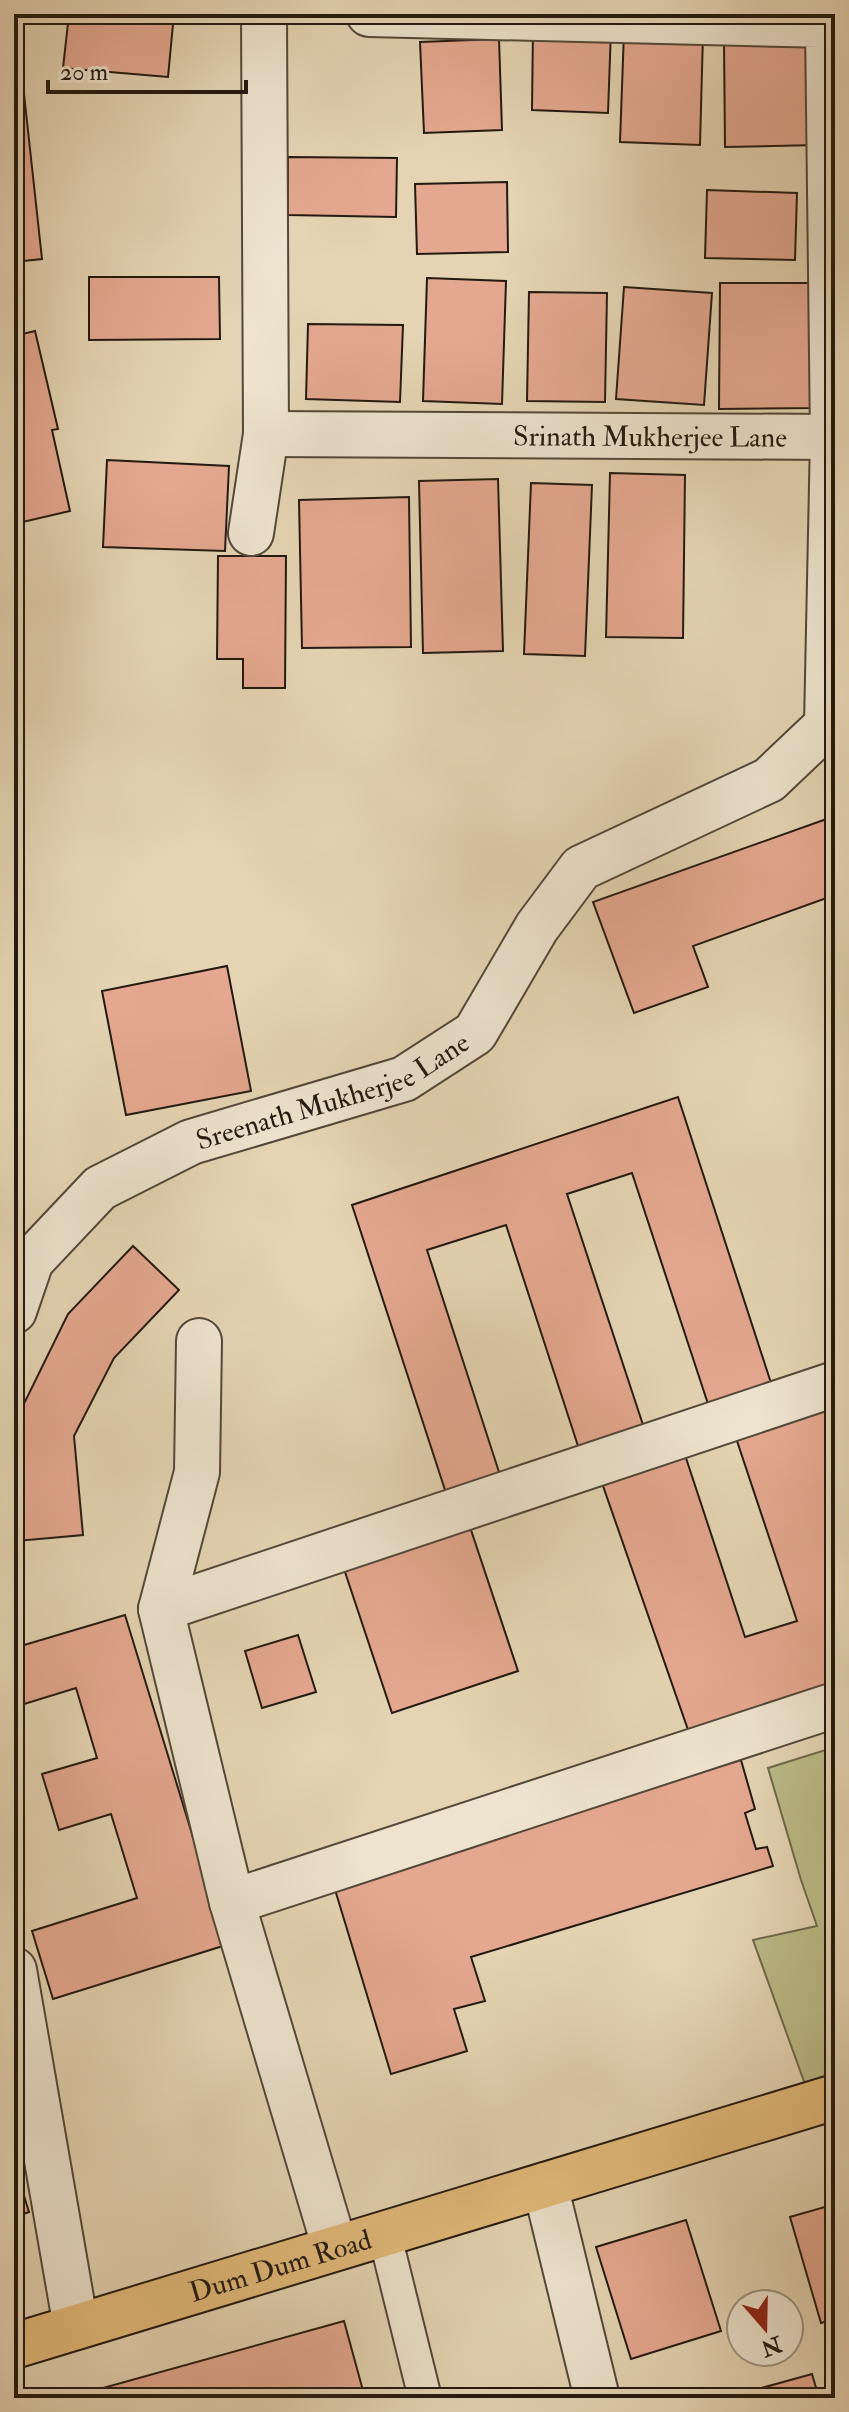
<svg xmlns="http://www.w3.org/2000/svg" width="849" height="2412" font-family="'IM FELL Double Pica',serif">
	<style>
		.green { fill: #bb8; stroke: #6f6a4c; stroke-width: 2 }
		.building { fill: #e4a890; stroke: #231a11; stroke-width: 2 }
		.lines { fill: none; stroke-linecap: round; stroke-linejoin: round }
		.service-casing { stroke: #53483a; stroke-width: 36 }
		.minor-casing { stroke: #53483a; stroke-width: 48 }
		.primary-casing { stroke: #231a11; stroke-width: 48 }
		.service { stroke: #ede3ce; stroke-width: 32 }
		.minor { stroke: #ede3ce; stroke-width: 44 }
		.primary { stroke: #e2ba7a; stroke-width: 44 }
		.labels { text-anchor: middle; stroke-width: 6; stroke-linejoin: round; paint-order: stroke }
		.street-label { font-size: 28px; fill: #231a11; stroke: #ede3ce }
	</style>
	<rect width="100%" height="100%" fill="#e4d4b3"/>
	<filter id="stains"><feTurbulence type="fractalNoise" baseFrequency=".0025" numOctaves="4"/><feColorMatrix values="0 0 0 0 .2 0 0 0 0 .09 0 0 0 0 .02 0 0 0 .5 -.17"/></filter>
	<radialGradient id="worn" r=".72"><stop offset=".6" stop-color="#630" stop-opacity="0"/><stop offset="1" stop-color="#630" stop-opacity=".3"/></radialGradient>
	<polygon class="green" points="835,1747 835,2077 806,2087 753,1940 817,1926 801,1880 768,1768"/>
	<g class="building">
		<polygon points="69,14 174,14 168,77 63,68"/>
		<polygon points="533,28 611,29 608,113 532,110"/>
		<polygon points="624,32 703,34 700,145 620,142"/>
		<polygon points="499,39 502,130 424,133 420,42"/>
		<polygon points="816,39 818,145 725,147 724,42"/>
		<polygon points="19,48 42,259 14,262 14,49"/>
		<polygon points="288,157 397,158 396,217 288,215"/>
		<polygon points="507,182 508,252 417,254 415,184"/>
		<polygon points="707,190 797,193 795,260 705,258"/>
		<polygon points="89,277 219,277 220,339 89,340"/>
		<polygon points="427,278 506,281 502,404 423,401"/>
		<polygon points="720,283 810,283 810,408 719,409"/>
		<polygon points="624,287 712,293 704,405 616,399"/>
		<polygon points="529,292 607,293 605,402 527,401"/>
		<polygon points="308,324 403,325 400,402 306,399"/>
		<polygon points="35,331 58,429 52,430 70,511 14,524 14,336"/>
		<polygon points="107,460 229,466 225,551 103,547"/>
		<polygon points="610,473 685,475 683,638 606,637"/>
		<polygon points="498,479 503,651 423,653 419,481"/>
		<polygon points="531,483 592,485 585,656 524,654"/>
		<polygon points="409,497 411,647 302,648 299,500"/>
		<polygon points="218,556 286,556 285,688 243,688 243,659 217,659"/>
		<polygon points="835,816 835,895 693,946 708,987 634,1013 593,902"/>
		<polygon points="227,966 251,1091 126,1115 102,991"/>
		<polygon points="678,1097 772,1386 709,1407 632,1173 567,1194 644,1428 579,1449 506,1225 427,1250 500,1475 446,1493 352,1205"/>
		<polygon points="133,1246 179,1290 114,1358 74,1436 83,1535 17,1541 14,1506 14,1424 68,1314"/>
		<polygon points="825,1405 835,1435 835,1700 694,1747 602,1483 684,1452 745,1637 797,1621 735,1435"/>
		<polygon points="468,1521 518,1671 392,1713 342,1563"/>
		<polygon points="125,1615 226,1945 53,1999 32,1931 137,1898 111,1814 59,1830 42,1774 97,1758 76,1688 21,1705 14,1681 14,1648"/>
		<polygon points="298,1635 316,1692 262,1708 245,1651"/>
		<polygon points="741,1760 755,1809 745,1813 756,1849 767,1847 773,1866 471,1957 485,2001 454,2009 467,2051 391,2074 333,1883"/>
		<polygon points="14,2163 29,2212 14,2217"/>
		<polygon points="835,2204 835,2319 821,2323 790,2217"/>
		<polygon points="686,2220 721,2331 631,2359 596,2247"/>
		<polygon points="344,2321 365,2398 67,2398"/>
		<polygon points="812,2374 819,2398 761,2398 758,2389"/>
	</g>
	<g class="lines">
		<defs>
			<polyline id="service" points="384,2232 425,2398"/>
			<g id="minor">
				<path id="s1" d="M266 434 833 437 828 25 369 14"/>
				<polyline points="251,533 266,434 264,14"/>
				<polyline points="827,725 833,437"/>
				<path id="s2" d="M14 1311 31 1261 100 1188 191 1142 404 1079 475 1033 537 927 581 868 769 780 827 725 835 724"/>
				<polyline points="161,1609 197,1472 199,1341"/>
				<polyline points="232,1902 835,1705"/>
				<polyline points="14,1970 76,2327"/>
				<polyline points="545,2185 597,2398"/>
				<polyline points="335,2248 232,1902 161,1609 835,1384"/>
			</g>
			<g id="primary">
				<path id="s3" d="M14 2346 835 2097"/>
			</g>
		</defs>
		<use href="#service" class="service-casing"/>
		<use href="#minor" class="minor-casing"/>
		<use href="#primary" class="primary-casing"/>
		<use href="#service" class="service"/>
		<use href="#minor" class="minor"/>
		<use href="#primary" class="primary"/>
	</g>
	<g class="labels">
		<g class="street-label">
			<text dy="10" stroke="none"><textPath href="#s1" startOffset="384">Srinath Mukherjee Lane</textPath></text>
			<text dy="10" stroke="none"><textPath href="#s2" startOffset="406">Sreenath Mukherjee Lane</textPath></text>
			<text dy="10" stroke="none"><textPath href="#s3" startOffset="278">Dum Dum Road</textPath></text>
		</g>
	</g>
	<rect width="849" height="2412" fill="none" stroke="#e4d4b3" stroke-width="48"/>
	<rect x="16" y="16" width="817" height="2380" fill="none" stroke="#231a11" stroke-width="4"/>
	<rect x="24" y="24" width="801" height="2364" fill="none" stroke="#231a11" stroke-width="2"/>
	<g transform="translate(765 2328) rotate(160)"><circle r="38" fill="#ede3ce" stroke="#9c9382" stroke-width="2"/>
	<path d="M0-6L14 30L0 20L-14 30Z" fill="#8f2418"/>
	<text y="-12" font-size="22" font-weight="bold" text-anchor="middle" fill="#231a11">N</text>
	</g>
	<path d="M48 80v12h198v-12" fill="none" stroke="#231a11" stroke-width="4"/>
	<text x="60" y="80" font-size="24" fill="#231a11" stroke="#ede3ce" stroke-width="6" paint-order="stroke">20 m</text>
	<rect width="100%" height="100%" filter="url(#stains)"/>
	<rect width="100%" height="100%" fill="url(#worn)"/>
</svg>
